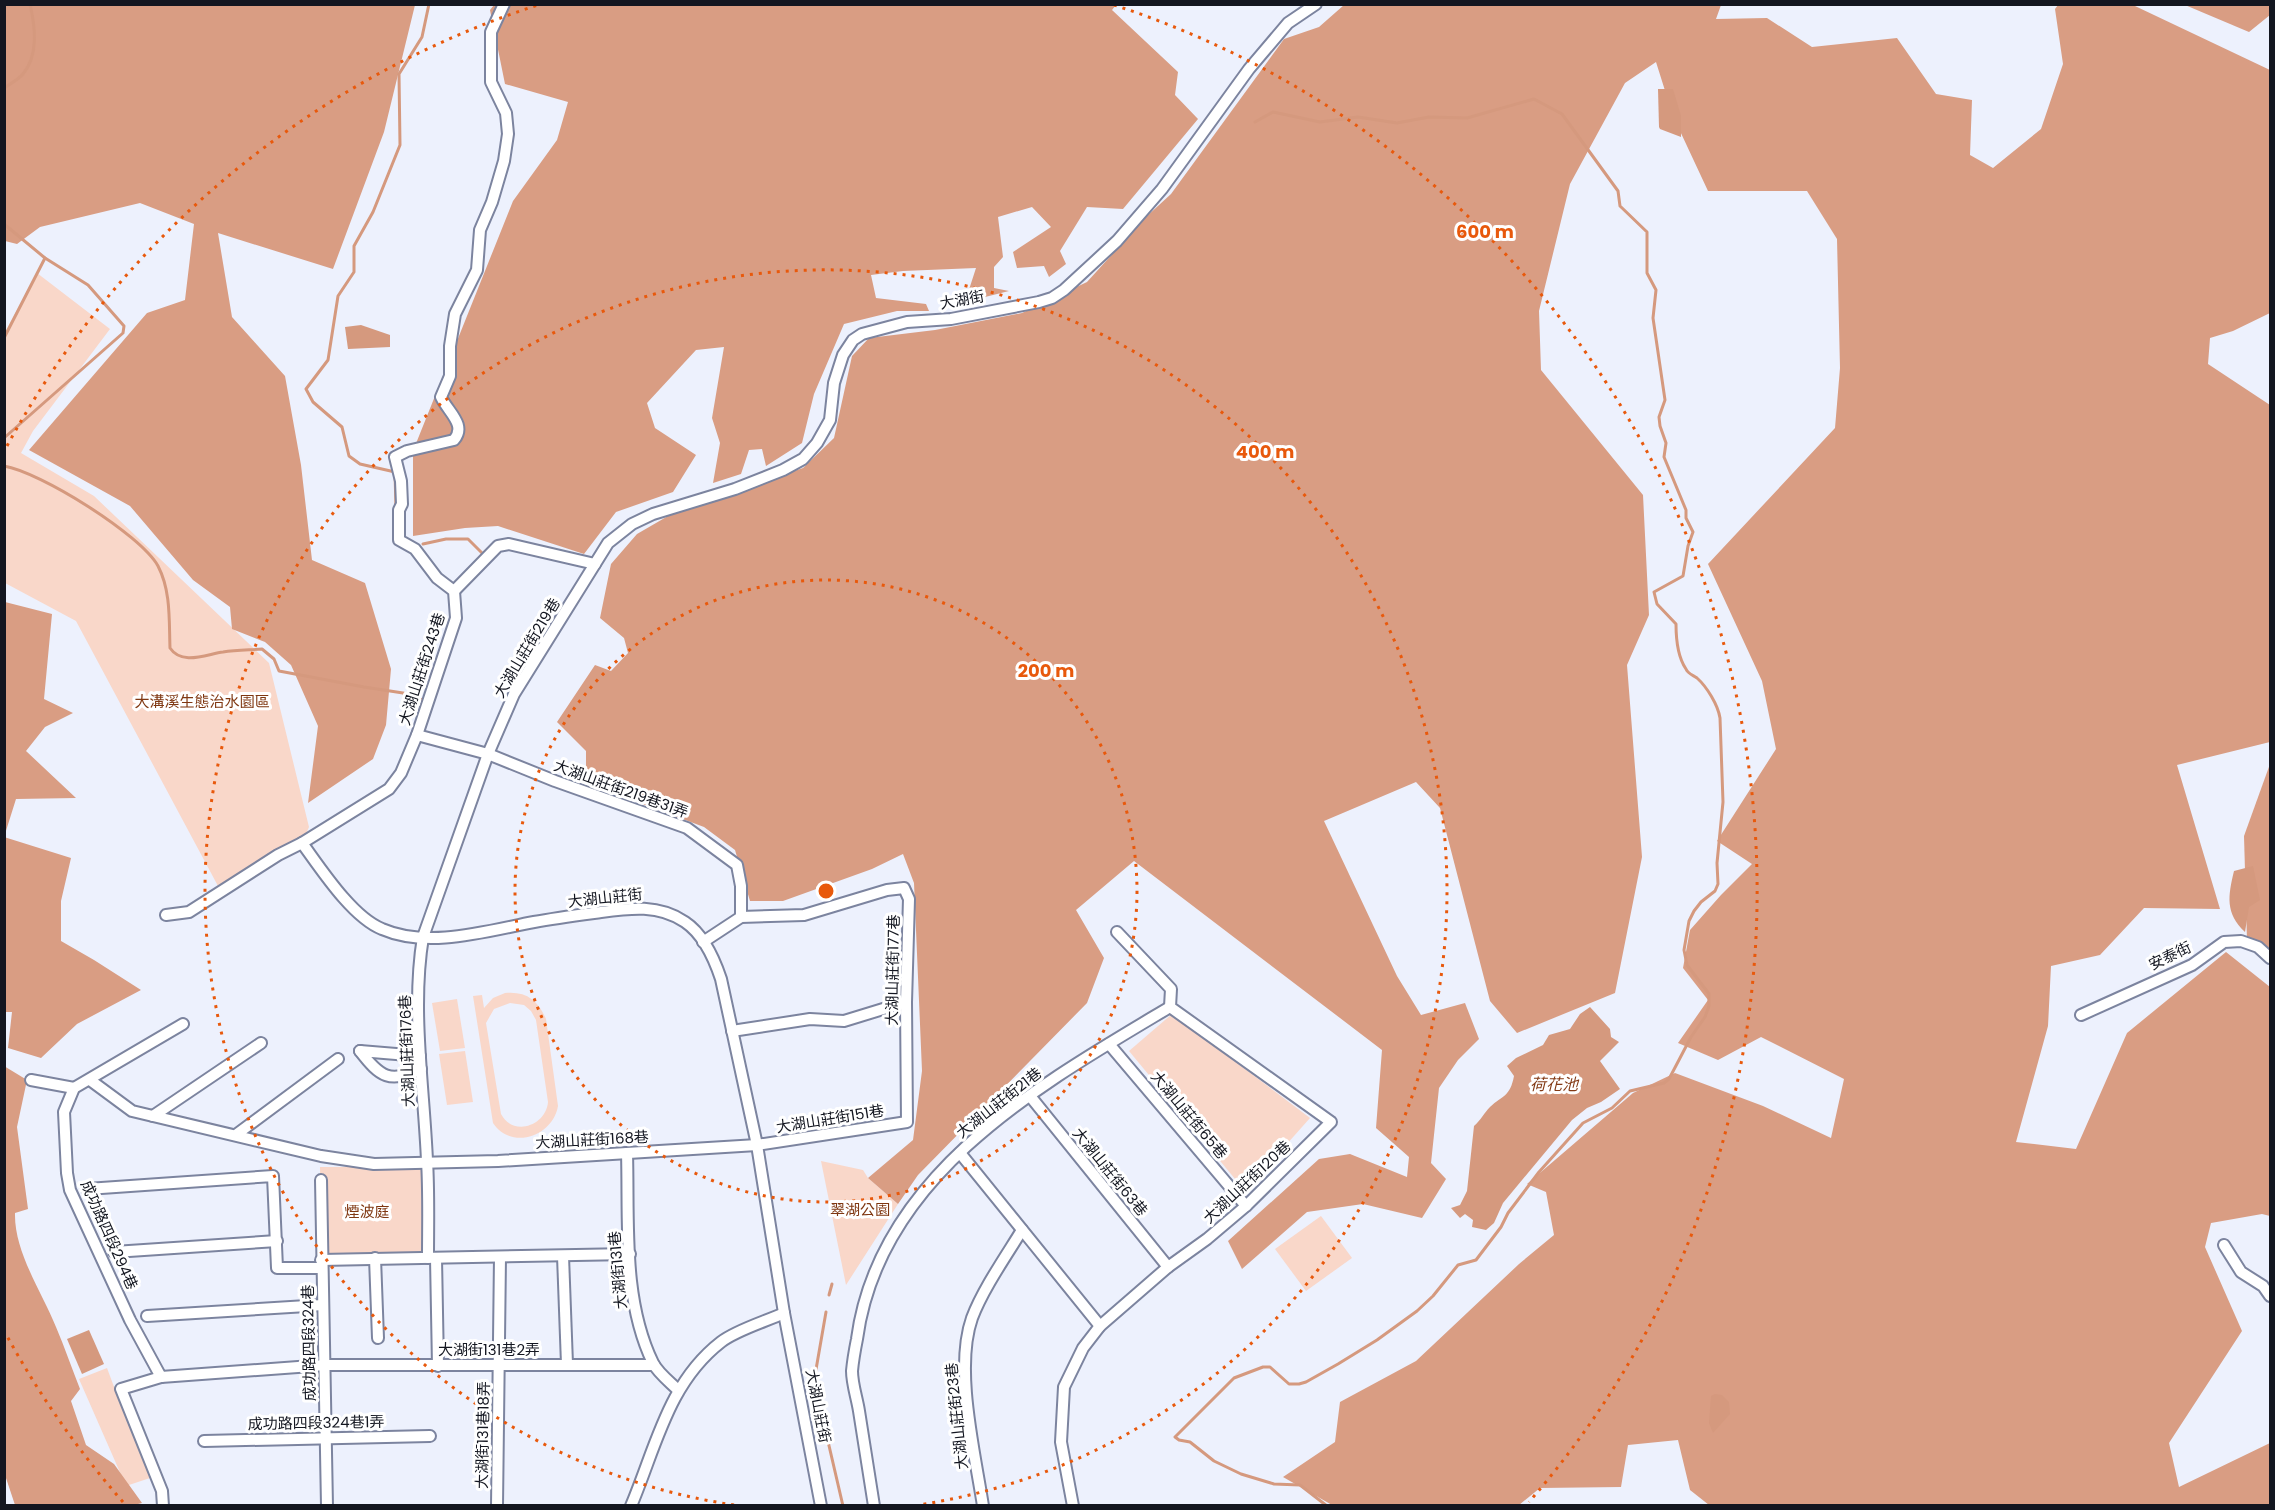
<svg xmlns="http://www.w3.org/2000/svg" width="2275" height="1510" font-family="Poppins,'Noto Sans TC',sans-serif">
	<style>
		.green { fill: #f9d7c9; fill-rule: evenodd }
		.forest { fill: #d99d83 }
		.water { fill: #d5997e }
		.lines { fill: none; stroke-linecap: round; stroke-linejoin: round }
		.stream { stroke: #d5997e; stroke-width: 3 }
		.minor-casing { stroke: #7c849f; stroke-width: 14 }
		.minor { stroke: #fff; stroke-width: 10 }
		.ring { fill: none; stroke: #e8590c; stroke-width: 3; stroke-dasharray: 3 6 }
		.labels { text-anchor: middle; stroke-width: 6; stroke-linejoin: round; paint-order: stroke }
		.street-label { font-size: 15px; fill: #131620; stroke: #fff }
		.park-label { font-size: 15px; fill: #7f3711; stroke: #fff }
		.water-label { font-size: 16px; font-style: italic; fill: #833a15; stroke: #fff }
		.centre { fill: #e8590c; stroke: #fff; stroke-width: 3 }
		.ring-label { font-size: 18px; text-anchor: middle; font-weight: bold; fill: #e8590c; stroke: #fff; stroke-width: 6; stroke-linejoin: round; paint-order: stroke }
	</style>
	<rect width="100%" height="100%" fill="#edf1fd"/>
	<g class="green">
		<polygon points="37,273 110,329 33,431 21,453 94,496 269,663 309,827 302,843 218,886 76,621 5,583 5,332"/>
		<path d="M505 993C526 991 538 1000 546 1019L558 1106C553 1136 512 1151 493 1123L473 996 482 995 484 1008 493 998ZM510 1003 524 1005 531 1011 536 1020 548 1102C546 1126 513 1137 501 1114L486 1023 494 1009Z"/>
		<polygon points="457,999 465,1048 440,1051 432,1003"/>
		<polygon points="1172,1014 1310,1118 1245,1191 1129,1051"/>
		<polygon points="465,1051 473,1102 447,1105 439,1054"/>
		<polygon points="821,1161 863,1170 868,1178 898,1204 846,1285"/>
		<polygon points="320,1167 421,1167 423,1258 321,1260"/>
		<polygon points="1321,1216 1352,1258 1306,1291 1275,1249"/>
		<polygon points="107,1368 126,1419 153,1477 126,1486 79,1379"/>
	</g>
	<g class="forest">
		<polygon points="4,5 415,5 384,132 333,269 218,233 232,317 285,376 301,465 312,560 365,583 391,669 386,725 373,759 308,803 318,726 291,665 265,642 232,629 230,607 193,580 130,506 29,450 147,313 185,300 194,224 140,203 40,227 17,244 5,241"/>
		<polygon points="494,5 1116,5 1112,10 1178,72 1175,95 1198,119 1123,209 1087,207 1060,251 1066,264 1049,277 1044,266 1017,268 1013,252 1051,227 1032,207 998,217 1003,257 994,267 994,288 1009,291 965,302 976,268 903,271 871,275 876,298 926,304 929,311 897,311 844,324 814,394 802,443 766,466 762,449 749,450 741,474 713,483 720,443 712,418 724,347 696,350 647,403 655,428 696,455 673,492 616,512 584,554 498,526 465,528 413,536 413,451 513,201 557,140 568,102 505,84 490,10"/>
		<polygon points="1344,5 1721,5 1716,19 1767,18 1812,47 1897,38 1936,94 1972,100 1970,155 1993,168 2041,129 2063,64 2055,9 2058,5 2139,5 2135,6 2270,70 2270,313 2233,331 2210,338 2208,364 2270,405 2270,742 2177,765 2220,909 2144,908 2100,955 2051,966 2048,1026 2016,1142 2076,1149 2127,1033 2226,952 2270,987 2270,1216 2262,1214 2211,1223 2205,1247 2242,1331 2169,1443 2179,1487 2270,1443 2270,1505 1709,1505 1690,1490 1678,1440 1628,1445 1621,1487 1540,1488 1519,1505 1332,1505 1283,1477 1335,1442 1340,1402 1416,1361 1519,1264 1554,1235 1546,1192 1527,1184 1633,1093 1675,1073 1763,1106 1831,1138 1844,1079 1761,1037 1718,1060 1678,1043 1708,1000 1683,968 1690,930 1721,895 1752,864 1717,841 1776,749 1762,681 1708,564 1835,428 1840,368 1837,239 1807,191 1708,191 1673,116 1656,62 1625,83 1570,184 1539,311 1541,370 1643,495 1649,615 1627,665 1642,857 1615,993 1517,1033 1490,1001 1440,808 1416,782 1324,821 1397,976 1421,1015 1465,1003 1479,1039 1458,1060 1439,1088 1431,1163 1446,1179 1422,1218 1363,1204 1307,1212 1242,1269 1228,1241 1319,1159 1350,1154 1407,1177 1409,1157 1376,1128 1382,1050 1134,861 1076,910 1104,958 1087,1003 918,1175 898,1204 868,1178 913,1140 922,1071 914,883 903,854 872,869 783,901 750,901 735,850 704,827 624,797 586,775 586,751 557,722 595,665 611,671 628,653 624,638 600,618 611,564 637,534 675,512 803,468 834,438 852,356 869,338 935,330 1022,313 1087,282 1146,217 1171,194 1284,39 1319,27"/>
		<polygon points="2185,5 2270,5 2270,15 2249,32"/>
		<polygon points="5,602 52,614 44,699 73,713 45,727 26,751 76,798 16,799 5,834"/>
		<polygon points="2270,764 2270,959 2247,940 2244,836"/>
		<polygon points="4,837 71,858 61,901 61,941 94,960 141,990 77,1024 41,1058 8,1048 12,1012 4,1012"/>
		<path d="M4 1066 27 1080 17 1127 28 1209 15 1213C14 1252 42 1292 56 1327 65 1348 72 1369 80 1389L71 1401 86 1445 114 1464 142 1503 130 1506 15 1505 5 1475Z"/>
	</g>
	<g class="water">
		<polygon points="1658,89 1673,89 1681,116 1681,137 1660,129 1659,127"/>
		<polygon points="361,325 390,335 390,347 348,349 345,327"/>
		<path d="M2253 866 2260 900 2249 907 2245 932C2225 913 2228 896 2234 871Z"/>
		<path d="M1590 1007 1610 1029 1611 1037 1619 1042 1600 1061 1620 1089 1601 1102 1587 1108 1572 1120 1503 1203 1494 1223 1486 1230 1472 1227 1473 1220 1465 1214 1460 1218 1451 1208 1460 1205 1467 1191 1474 1126C1481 1120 1484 1113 1490 1107 1503 1095 1510 1097 1514 1076L1507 1066 1516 1058 1543 1045 1549 1035 1570 1029 1580 1014Z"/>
		<polygon points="89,1330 104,1364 82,1374 67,1339"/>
		<polygon points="1715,1394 1722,1395 1729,1402 1730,1414 1713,1433 1709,1423 1711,1396"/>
	</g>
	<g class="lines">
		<g class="stream">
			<path d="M4 88C10 84 19 79 23 74 39 55 35 26 30 4"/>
			<path d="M1255 122 1273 112 1320 122 1358 117 1397 123 1429 117 1467 118 1534 99 1562 114 1618 191 1620 206 1647 232V273L1656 290 1653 318 1665 400 1659 417 1660 426 1666 443 1664 457 1686 510V518L1693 532 1688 546 1683 576 1654 592 1657 604 1676 624C1676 638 1677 656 1686 669 1688 674 1693 675 1697 678 1707 687 1718 705 1720 718L1723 802 1717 863 1718 884 1715 891 1701 902 1694 911 1689 921 1684 950 1687 965 1709 994V1006L1705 1017 1691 1037 1669 1079 1664 1083 1630 1091 1612 1108 1583 1123 1539 1172 1508 1213 1501 1227 1476 1260 1458 1265 1433 1296 1417 1311 1377 1340 1338 1364 1306 1382 1299 1384H1289L1270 1367H1263L1234 1378 1175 1437 1179 1440 1190 1442 1214 1461 1241 1474 1274 1484 1300 1485 1327 1506"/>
			<polyline points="4,224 45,258 88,285 124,326 123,333 4,438"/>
			<polyline points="4,338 45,258"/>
			<path d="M4 466C40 472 140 534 158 566 171 591 169 620 170 648 182 666 207 654 223 652 236 650 249 650 262 649L274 659 279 671 364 687 403 693 425 701"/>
			<polyline points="396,509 395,472 360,464 349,456 342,427 313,402 306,389 328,360 338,296 354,272 354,246 373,212 400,145 399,74 422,37 429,4"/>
			<polyline points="423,544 446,539 468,539 484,555"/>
			<polyline points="829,1295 832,1284"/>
			<polyline points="826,1312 814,1381 843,1506"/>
		</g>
		<defs>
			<g id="minor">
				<polyline points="454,591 498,546 509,544 595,564"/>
				<polyline points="417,735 488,754 555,781 687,828 737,865 741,886 741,917"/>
				<path d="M302 843C321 869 352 917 382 929 428 949 487 931 534 922 556 918 579 915 601 912 630 908 659 904 685 922 703 934 714 958 721 979L757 1145 784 1313 821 1506"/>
				<path d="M166 915 189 912 278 855 302 843 389 789 401 773 417 735 456 618 454 591 437 578 415 549 399 540V510L402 504 401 481 395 457 407 451 454 440C467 425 448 412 441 397L450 376V346L455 314 477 270 480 230 492 202 504 161 508 134 506 113 491 82V32L504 4"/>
				<polyline points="2081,1015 2192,965 2224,942 2241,941 2258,947 2270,958"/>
				<polyline points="732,1031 810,1019 844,1021 906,1002"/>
				<polyline points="1109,1044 1246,1206"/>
				<path d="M360 1051C380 1077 390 1084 421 1069"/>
				<polyline points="360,1051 420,1056"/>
				<polyline points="31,1080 74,1088"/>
				<polyline points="90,1080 132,1111 321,1156 374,1164 498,1161 757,1145 907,1122 906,1002 909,899 904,888 887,890 804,915 741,917 703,942"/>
				<polyline points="1030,1096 1168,1267"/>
				<polyline points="153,1116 261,1043"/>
				<polyline points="237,1134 338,1059"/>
				<path d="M627 1153C629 1222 622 1299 653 1363 658 1373 670 1382 678 1390"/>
				<polyline points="960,1153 1100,1326"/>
				<polyline points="321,1180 327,1506"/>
				<polyline points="87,1189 273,1176 277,1268 322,1268"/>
				<polyline points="2224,1245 2241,1272 2263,1286 2270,1296"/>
				<polyline points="114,1252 277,1241"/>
				<polyline points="563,1256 567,1364"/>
				<polyline points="375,1258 378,1338"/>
				<path d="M428 1258C428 1226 429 1193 427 1161 424 1088 411 1009 423 937L488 754 514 694 608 543 632 524 653 514 735 489 783 470 803 459 817 443 830 420 834 383 843 355 853 340 862 334 907 322 951 319 1039 302 1052 298 1064 290 1117 241 1162 189 1249 69 1288 23 1316 4"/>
				<polyline points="436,1258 438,1366"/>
				<polyline points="321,1260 630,1254"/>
				<polyline points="147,1316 323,1305"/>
				<polyline points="161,1377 130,1320 70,1190 67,1173 64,1112 74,1088 183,1024"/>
				<polyline points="204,1441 430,1436"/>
				<polyline points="163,1506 162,1491 121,1389 161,1377 325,1365 654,1365"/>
				<polyline points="497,1506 500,1257"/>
				<path d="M631 1506C656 1447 668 1383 721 1342 736 1330 767 1321 784 1313"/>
				<path d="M874 1506C869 1474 864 1443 859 1411 857 1398 852 1384 852 1371 853 1360 855 1349 857 1339 879 1174 1041 1084 1170 1007"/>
				<path d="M983 1506C975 1453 954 1369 972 1318 983 1289 1006 1256 1022 1230"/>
				<polyline points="1073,1506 1061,1442 1064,1387 1083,1348 1100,1326 1168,1267 1207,1239 1246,1206 1331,1122 1170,1007 1171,989 1117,932"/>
			</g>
		</defs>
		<use href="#minor" class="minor-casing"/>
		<use href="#minor" class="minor"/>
	</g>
	<g class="ring">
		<circle cx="826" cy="891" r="311"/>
		<path d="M734 1505A621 621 0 1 1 918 1505"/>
		<path d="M123 1502A932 932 0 0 1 7 1336M7 446A932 932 0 0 1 538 5M1114 5A932 932 0 0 1 1529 1502"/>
	</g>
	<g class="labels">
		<g class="street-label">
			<text transform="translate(962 300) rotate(-10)" y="5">大湖街</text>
			<text transform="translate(527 648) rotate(-59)" y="5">大湖山莊街219巷</text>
			<text transform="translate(422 669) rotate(-72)" y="5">大湖山莊街243巷</text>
			<text transform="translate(621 789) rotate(20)" y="5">大湖山莊街219巷31弄</text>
			<text transform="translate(605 898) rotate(-6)" y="5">大湖山莊街</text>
			<text transform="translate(2170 956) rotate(-26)" y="5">安泰街</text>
			<text transform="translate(893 970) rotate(-89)" y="5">大湖山莊街177巷</text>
			<text transform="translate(407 1051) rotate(-92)" y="5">大湖山莊街176巷</text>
			<text transform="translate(999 1103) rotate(-38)" y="5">大湖山莊街21巷</text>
			<text transform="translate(1189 1115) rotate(50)" y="5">大湖山莊街65巷</text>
			<text transform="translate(830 1119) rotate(-9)" y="5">大湖山莊街151巷</text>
			<text transform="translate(592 1140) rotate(-3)" y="5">大湖山莊街168巷</text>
			<text transform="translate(1110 1172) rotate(51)" y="5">大湖山莊街63巷</text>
			<text transform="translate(1247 1182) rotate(-43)" y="5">大湖山莊街120巷</text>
			<text transform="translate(109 1235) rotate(66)" y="5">成功路四段294巷</text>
			<text transform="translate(618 1270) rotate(-95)" y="5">大湖街131巷</text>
			<text transform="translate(309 1343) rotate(-91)" y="5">成功路四段324巷</text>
			<text x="489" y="1355">大湖街131巷2弄</text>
			<text transform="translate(818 1406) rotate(79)" y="5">大湖山莊街</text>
			<text transform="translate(957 1416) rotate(-96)" y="5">大湖山莊街23巷</text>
			<text transform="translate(316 1423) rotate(-1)" y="5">成功路四段324巷1弄</text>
			<text transform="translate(483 1435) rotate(-89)" y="5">大湖街131巷18弄</text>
		</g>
		<g class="park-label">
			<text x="202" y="707">大溝溪生態治水園區</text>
			<text x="860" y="1215">翠湖公園</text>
			<text x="367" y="1217">煙波庭</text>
		</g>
		<g class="water-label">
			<text x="1554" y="1090">荷花池</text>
		</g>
	</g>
	<circle cx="826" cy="891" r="9" class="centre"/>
	<g class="ring-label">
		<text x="1485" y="238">600 m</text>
		<text x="1265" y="458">400 m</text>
		<text x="1046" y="677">200 m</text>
	</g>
	<rect width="2275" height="1510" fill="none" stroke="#131620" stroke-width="12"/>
</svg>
